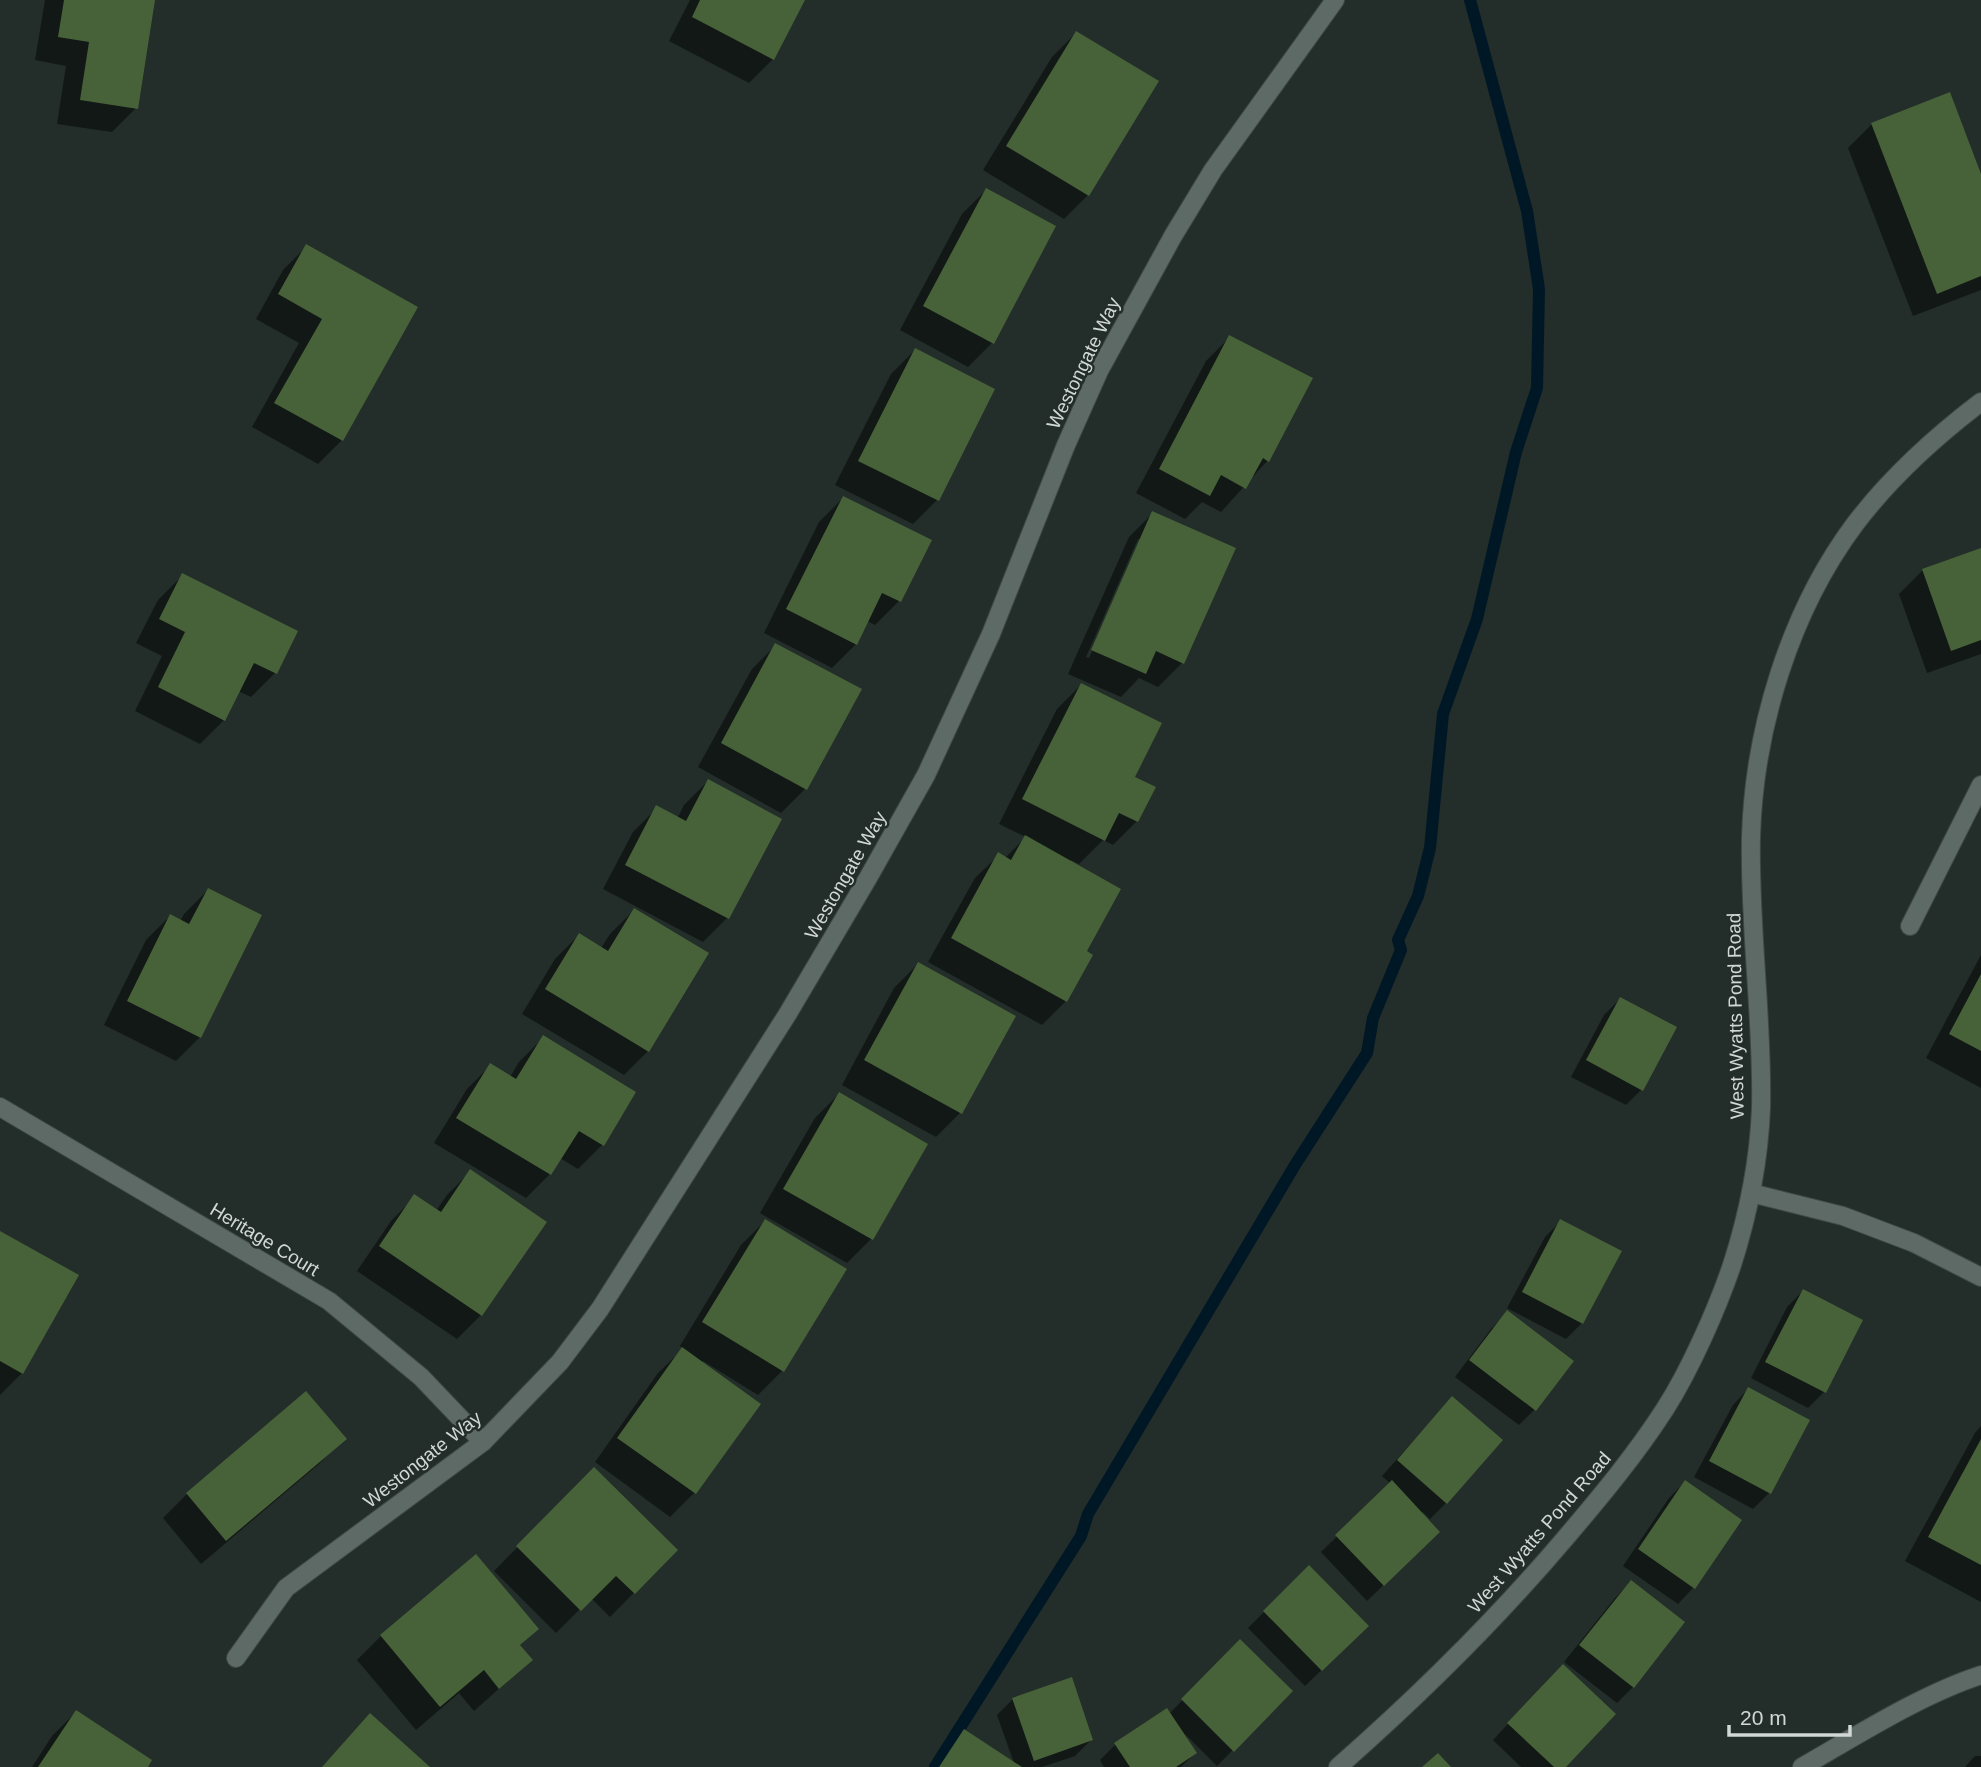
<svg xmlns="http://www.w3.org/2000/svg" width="1981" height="1767" font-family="Helvetica,sans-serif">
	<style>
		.shadow { fill: #0007; fill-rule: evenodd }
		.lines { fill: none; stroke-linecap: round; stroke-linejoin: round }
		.stream { stroke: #001826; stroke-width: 12 }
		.building { fill: #476239 }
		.minor-casing { stroke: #3e4845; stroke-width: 20 }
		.minor { stroke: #5e6a65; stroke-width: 18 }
		.labels { text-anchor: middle; stroke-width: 5; stroke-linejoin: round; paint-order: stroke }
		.street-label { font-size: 19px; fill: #d1d8d5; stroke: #232d29 }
	</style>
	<rect width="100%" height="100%" fill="#232d29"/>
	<g class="shadow">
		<polygon points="45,0 154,0 136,108 112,132 57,124 66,66 35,60"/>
		<polygon points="690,0 804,0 773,59 749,83 669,41"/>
		<polygon points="1076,33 1088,195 1064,219 983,170 1052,57"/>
		<polygon points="1872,124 1981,179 1981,290 1913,316 1848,148"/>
		<polygon points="986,190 992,343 968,367 900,330 962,214"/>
		<polygon points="307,246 416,307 342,440 318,464 252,427 299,343 256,319 283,270"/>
		<polygon points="1230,337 1268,460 1221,512 1202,502 1185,519 1136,493 1206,361"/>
		<polygon points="915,350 993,390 937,500 913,524 835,485 891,374"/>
		<polygon points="843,498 929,541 899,601 875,625 867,621 856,644 832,668 764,633 819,522"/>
		<path d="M1153 513 1182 663 1158 687 1139 678 1121 697 1068 674 1129 537ZM1138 539H1142L1089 658 1086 657Z"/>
		<polygon points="1981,549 1981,654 1927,673 1899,594 1923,570"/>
		<polygon points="182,576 275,673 251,697 238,691 224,720 200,744 135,711 162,656 136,643 158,600"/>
		<polygon points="776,645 805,789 781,813 698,767 752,669"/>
		<polygon points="1081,685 1133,777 1137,821 1113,845 1103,840 1079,864 1071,860 1069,862 1085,952 1066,1001 1042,1025 928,962 975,878 999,855 1005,858 1026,837 999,824 1057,709"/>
		<polygon points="708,781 780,819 727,918 703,942 603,889 633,832 657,808 677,819 684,805"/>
		<polygon points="208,890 200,1037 176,1061 104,1025 146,940 170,916 180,922 184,914"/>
		<polygon points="634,910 648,1051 624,1075 522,1014 555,959 579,935 601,948 610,934"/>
		<polygon points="1981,955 1981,1088 1926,1058"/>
		<polygon points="918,964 960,1113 936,1137 842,1085 894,988"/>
		<polygon points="1620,999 1642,1089 1626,1105 1571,1077 1604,1015"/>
		<polygon points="543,1038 602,1145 578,1169 560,1158 550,1174 526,1198 434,1143 467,1089 491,1065 510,1077 519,1062"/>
		<polygon points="839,1094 926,1144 871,1239 847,1263 760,1213 815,1118"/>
		<polygon points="471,1171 481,1315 457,1339 357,1271 391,1221 415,1197 436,1211 447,1195"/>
		<polygon points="765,1221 782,1371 758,1395 703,1361 702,1363 758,1404 694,1493 670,1517 595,1462 658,1373 683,1349 680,1346 741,1245"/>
		<polygon points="1561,1221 1582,1323 1566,1339 1507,1308 1545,1237"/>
		<polygon points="0,1233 22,1373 0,1395"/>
		<polygon points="1803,1291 1824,1392 1808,1408 1751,1378 1787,1307"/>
		<polygon points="1507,1313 1535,1409 1519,1425 1455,1377 1491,1329"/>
		<polygon points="1748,1389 1769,1493 1753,1509 1694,1477 1733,1405"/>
		<polygon points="306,1394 344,1439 320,1463 201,1564 163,1518 187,1494"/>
		<polygon points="1452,1398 1446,1503 1430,1519 1423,1512 1421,1514 1438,1532 1367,1601 1321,1552 1391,1484 1382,1476"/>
		<polygon points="1981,1426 1981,1602 1905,1561 1975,1433"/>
		<polygon points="594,1470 676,1550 610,1617 591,1598 556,1633 494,1571"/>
		<polygon points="1685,1482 1740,1520 1693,1588 1678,1604 1623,1566 1669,1498"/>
		<polygon points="475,1556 537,1629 519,1646 531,1660 474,1711 459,1693 416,1730 357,1660 381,1636"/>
		<polygon points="1309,1567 1367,1626 1305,1686 1248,1628"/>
		<polygon points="1631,1582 1633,1687 1617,1703 1564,1662 1615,1598"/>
		<polygon points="1240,1641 1291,1691 1217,1766 1185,1734 1195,1753 1181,1767 1104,1767 1100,1760 1116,1744 1169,1714"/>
		<polygon points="1547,1682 1564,1767 1521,1767 1493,1740"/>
		<polygon points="1013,1699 1091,1740 1075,1756 1042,1767 935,1767 948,1747 964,1731 1014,1763 997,1715"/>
		<polygon points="76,1712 146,1767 32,1767 52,1736"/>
		<polygon points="1975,1756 1981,1756 1981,1767 1965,1767"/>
	</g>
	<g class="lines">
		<polyline class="stream" points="935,1767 1081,1536 1088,1514 1295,1165 1367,1053 1373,1018 1401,950 1398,940 1418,896 1430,848 1443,714 1477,619 1516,452 1537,388 1539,289 1527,211 1470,0"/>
	</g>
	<g class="building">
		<polygon points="64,0 155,0 138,109 80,100 89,42 58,37"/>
		<polygon points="700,0 805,0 774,60 692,17"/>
		<polygon points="1076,31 1159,81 1089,196 1006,146"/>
		<polygon points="1950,92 1981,174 1981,276 1937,294 1871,123"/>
		<polygon points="986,188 1056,226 994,344 923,306"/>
		<polygon points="306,244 418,307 343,441 274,403 322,319 278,294"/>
		<polygon points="1229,335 1313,378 1269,462 1263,458 1246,489 1221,475 1210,496 1159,469"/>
		<polygon points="915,348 995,389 939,501 858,461"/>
		<polygon points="843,496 932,540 901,602 882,593 857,645 786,609"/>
		<polygon points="1152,511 1236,548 1184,664 1156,651 1146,674 1091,650"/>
		<polygon points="1981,548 1981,640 1951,651 1922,569"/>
		<polygon points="182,573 298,631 277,674 254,663 225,721 158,687 185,632 159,619"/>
		<polygon points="775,643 862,689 807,790 721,743"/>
		<polygon points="1081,683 1162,723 1135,777 1156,787 1138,822 1119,813 1105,841 1022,799"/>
		<polygon points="708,779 782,819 729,919 625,865 656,805 686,821"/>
		<polygon points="1025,835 1121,889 1087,951 1093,955 1067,1002 951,938 998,852 1011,860"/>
		<polygon points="208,888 262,915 201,1038 127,1001 170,914 189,924"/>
		<polygon points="634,908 709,953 649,1052 545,989 579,933 608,951"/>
		<polygon points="918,962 1016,1016 962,1114 864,1060"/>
		<polygon points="1981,974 1981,1051 1949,1034"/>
		<polygon points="1620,997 1677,1027 1643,1091 1586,1060"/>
		<polygon points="543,1035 636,1092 604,1146 579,1131 551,1175 456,1118 490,1063 516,1079"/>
		<polygon points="839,1092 928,1144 873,1240 783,1189"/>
		<polygon points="470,1169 547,1222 482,1316 379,1246 414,1194 441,1212"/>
		<polygon points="765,1219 847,1269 784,1372 702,1322"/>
		<polygon points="1560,1219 1622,1251 1583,1324 1522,1292"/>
		<polygon points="0,1231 79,1275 23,1374 0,1361"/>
		<polygon points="1803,1289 1863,1320 1826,1393 1765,1362"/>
		<polygon points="1507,1310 1574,1361 1536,1411 1469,1360"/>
		<polygon points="682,1347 761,1404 696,1494 617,1438"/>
		<polygon points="1748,1387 1810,1420 1771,1494 1709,1461"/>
		<polygon points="306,1391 347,1439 226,1541 186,1493"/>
		<polygon points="1452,1396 1503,1440 1447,1504 1397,1460"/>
		<polygon points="1981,1439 1981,1565 1928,1537"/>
		<polygon points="594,1467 678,1550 635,1594 616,1576 581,1611 516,1546"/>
		<polygon points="1392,1480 1440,1532 1384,1586 1335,1535"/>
		<polygon points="1685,1480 1742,1520 1695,1589 1638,1549"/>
		<polygon points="476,1554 539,1629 520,1645 533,1660 499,1689 484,1670 440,1707 380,1635"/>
		<polygon points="1309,1565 1369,1626 1322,1671 1263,1611"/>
		<polygon points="1631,1580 1685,1622 1634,1688 1579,1645"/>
		<polygon points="1240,1639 1293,1691 1234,1752 1181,1699"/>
		<polygon points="1563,1664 1616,1714 1566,1767 1554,1767 1507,1723"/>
		<polygon points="1072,1677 1093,1740 1034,1761 1012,1698"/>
		<polygon points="1167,1708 1197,1753 1176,1767 1130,1767 1114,1743"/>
		<polygon points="76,1710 152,1760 148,1767 38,1767"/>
		<polygon points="370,1713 430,1767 322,1767"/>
		<polygon points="964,1729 1022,1767 939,1767"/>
		<polygon points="1438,1753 1451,1767 1422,1767"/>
	</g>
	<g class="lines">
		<defs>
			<g id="minor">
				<polyline points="1910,926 1981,785"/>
				<polyline points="0,1107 329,1301 421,1377 483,1442"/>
				<polyline points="1751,1193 1843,1216 1914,1243 1981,1277"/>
				<polyline points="236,1658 286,1588 483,1442 560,1362 600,1309 787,1015 868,878 926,775 991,634 1066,445 1099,371 1173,236 1213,170 1335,0"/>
				<path d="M1338 1767C1420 1695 1497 1619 1568 1535 1602 1495 1636 1454 1665 1409 1690 1370 1717 1309 1732 1265 1748 1215 1759 1161 1761 1108 1763 1018 1749 928 1751 837 1754 729 1790 611 1855 524 1890 478 1935 437 1981 402"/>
				<path d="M1802 1767C1856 1736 1922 1694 1981 1675"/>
			</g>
		</defs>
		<use href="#minor" class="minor-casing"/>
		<use href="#minor" class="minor"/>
	</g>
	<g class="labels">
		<g class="street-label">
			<text transform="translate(1083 363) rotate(-64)" y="7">Westongate Way</text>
			<text transform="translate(845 875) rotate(-60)" y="7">Westongate Way</text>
			<text transform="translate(1735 1016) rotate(-91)" y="7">West Wyatts Pond Road</text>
			<text transform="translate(265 1239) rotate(31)" y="7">Heritage Court</text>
			<text transform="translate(422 1459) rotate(-38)" y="7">Westongate Way</text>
			<text transform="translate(1539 1532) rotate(-49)" y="7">West Wyatts Pond Road</text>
		</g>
	</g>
	<path d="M1729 1725v10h121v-10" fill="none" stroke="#d1d8d5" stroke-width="3.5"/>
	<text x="1740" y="1725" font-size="21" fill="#d1d8d5" stroke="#232d29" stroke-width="5" paint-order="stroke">20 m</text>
</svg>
